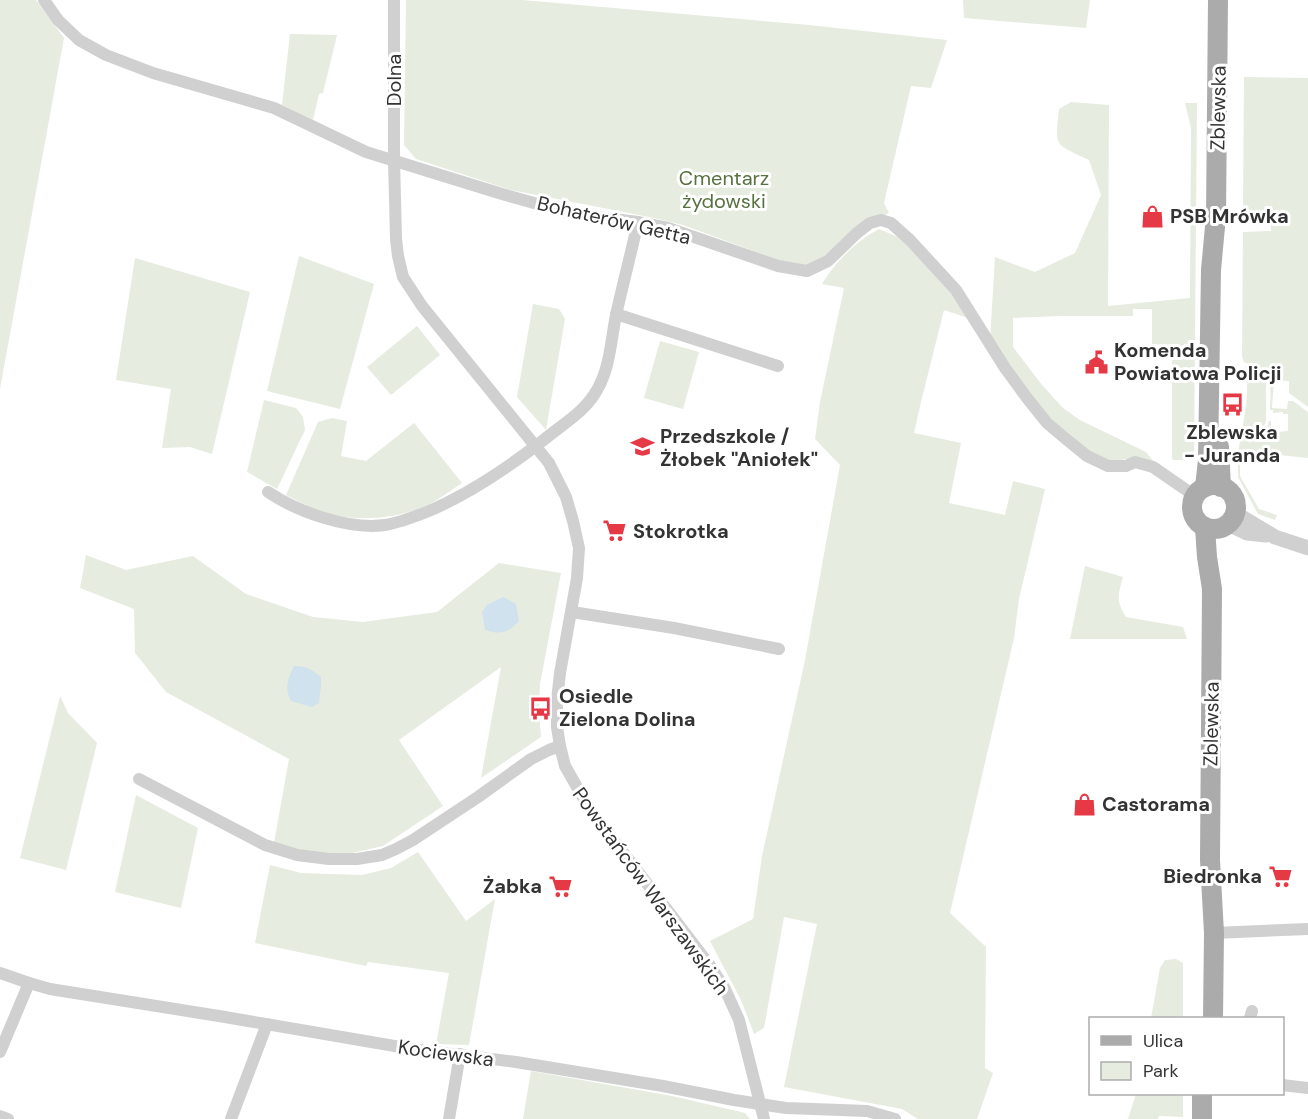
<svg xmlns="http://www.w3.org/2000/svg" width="1308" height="1119" font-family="'DM Sans',sans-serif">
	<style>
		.green { fill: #e6ecdf }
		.water { fill: #cfe2ee }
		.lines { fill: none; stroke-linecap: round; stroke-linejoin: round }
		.minor { stroke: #d0d0d0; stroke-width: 12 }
		.tertiary { stroke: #d0d0d0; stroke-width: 15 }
		.primary { stroke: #ababab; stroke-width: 20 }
		.labels { text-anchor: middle; stroke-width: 6; stroke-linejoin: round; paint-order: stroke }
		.street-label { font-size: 20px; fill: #333; stroke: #fff }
		.park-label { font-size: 20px; fill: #56703f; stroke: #fff }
		.poi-label { font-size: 20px; font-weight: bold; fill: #333; stroke: #fff; text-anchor: start }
	</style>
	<rect width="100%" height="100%" fill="#fff"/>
	<g class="green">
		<polygon points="0,0 36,0 64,38 0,389"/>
		<polygon points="406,0 522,0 809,25 947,40 931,88 911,86 884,203 889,213 853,230 827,257 807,266 781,261 683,225 654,218 511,190 416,159 404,145"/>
		<polygon points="963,0 1090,0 1086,28 964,18"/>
		<polygon points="290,34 337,35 323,93 319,94 313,120 282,105"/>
		<path d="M1244 77 1308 78V407L1289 393V381L1274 380 1272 408 1287 409 1288 401H1293L1308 412V458L1240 451V476L1259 509 1277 515 1275 520 1258 514 1238 477V454L1240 441C1249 436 1257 435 1265 430L1268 432 1270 430 1267 427 1269 421H1271V430H1276V432L1288 431V414H1283V412L1273 413V410H1270C1271 377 1274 378 1244 362L1242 356 1243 232 1271 231 1270 211H1243Z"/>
		<path d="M1071 102 1109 105 1108 306 1190 298 1191 128 1185 103H1197L1194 456 1183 460H1173L1172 458V345L1152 344V309H1133V316H1060L1013 318V347L1042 385 1063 408 1080 420 1146 452 1154 462 1136 457 1111 462 1089 452 1049 420 990 340 995 257 1035 272 1075 253 1101 195 1089 160C1054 143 1055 148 1059 109Z"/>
		<path d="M879 229 900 238 950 290 971 319 944 310 921 402 914 433 961 443 949 503 1005 515 1013 481 1045 489 1019 599 1014 638 950 913 986 947 985 1068 993 1073 977 1119H918L902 1109 784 1087 817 924 784 917 764 1028 754 1034 741 1000 710 941 753 919 762 856 805 660 840 465 815 439 820 402 844 288 822 284C836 261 856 241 879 229Z"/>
		<polygon points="299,256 374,284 340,409 267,391"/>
		<polygon points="135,258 250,292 212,454 190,447 162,448 171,389 116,380"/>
		<polygon points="533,304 559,309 565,319 546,430 517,397"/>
		<polygon points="417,326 440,355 391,395 367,367"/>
		<polygon points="660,341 699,352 683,409 644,398"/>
		<path d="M1245 366 1257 373 1266 382V420C1264 432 1250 431 1241 436 1245 414 1250 389 1245 366Z"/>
		<polygon points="264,400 296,408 303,417 305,430 277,489 247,472"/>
		<path d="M332 418 347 421 341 456 366 461 414 423 462 483C453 489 445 495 435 501 405 518 366 522 333 515 317 511 300 502 286 495L318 422Z"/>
		<polygon points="86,555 126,570 193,556 246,594 313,617 363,622 437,612 499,563 561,573 540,684 539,712 541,737 481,778 501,667 399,740 443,806 383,846 343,855 304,853 274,843 289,759 166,692 135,653 134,609 80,588"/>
		<path d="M1085 566 1123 577C1118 595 1116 601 1126 617L1183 627 1187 639H1070Z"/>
		<polygon points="60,696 68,713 97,743 66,870 20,858"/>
		<polygon points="136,795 198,828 181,908 115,892"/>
		<polygon points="418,852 466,921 495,899 469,1045 436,1044 449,973 368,962 366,966 255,943 270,865 301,873 362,875 391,868"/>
		<polygon points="1176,959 1183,963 1183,1018 1151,1018 1160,968 1165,960"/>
		<polygon points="531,1071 672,1096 745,1113 750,1119 523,1119"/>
		<polygon points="1136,1094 1183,1094 1183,1117 1159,1116 1158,1119 1128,1119"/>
	</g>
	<g class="water">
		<path d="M503 597 516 604 519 621C508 633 501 635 485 630L482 612 487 605Z"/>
		<path d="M294 666C306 666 312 669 321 677V686L319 703 312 707 291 701C284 688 288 678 294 666Z"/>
	</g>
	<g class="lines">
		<g class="minor">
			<polyline points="44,0 58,20 79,40 106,55 153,73 274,108 366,152 502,194 574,214 638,222 668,228 778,266 807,271 828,261 857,233 870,223 881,220 891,223 910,240 956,290 1005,368 1027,398 1047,423 1066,439 1087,456 1108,466 1126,466 1135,462 1153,467 1195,496"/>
			<polyline points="394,0 394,159 396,239 398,256 403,277 422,306 549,463 566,497 573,521 579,548 577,578 560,673 557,701 557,727 560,746 565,766 589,808 711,967 725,989 739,1020 764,1119"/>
			<polyline points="616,314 778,366"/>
			<path d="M268 492C298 512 348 530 385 525 398 523 411 518 424 513 471 494 515 463 555 431 571 419 587 408 597 390 610 368 611 340 616 315 623 284 631 253 638 222"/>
			<polyline points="572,612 674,628 779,649"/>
			<polyline points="139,779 265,845 297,855 329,859 357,859 382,855 396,849 413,840 478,797 531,759 549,750 560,746"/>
			<polyline points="1214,933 1308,929"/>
			<polyline points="0,973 29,983 50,989 225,1017 412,1049 516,1062 663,1086 734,1100 786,1108 867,1111 895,1119"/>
			<polyline points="1250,1018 1252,1011"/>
			<polyline points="0,1052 29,983"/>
			<polyline points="1282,1085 1308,1088"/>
			<polyline points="0,1116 8,1119"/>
			<polyline points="231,1119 267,1024"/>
			<polyline points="449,1119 460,1054"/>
		</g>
		<g class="tertiary">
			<polyline points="1235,513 1275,537 1308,548"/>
			<polyline points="1228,524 1247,533 1266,535"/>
		</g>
		<g class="primary">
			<polyline points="1219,447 1221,487"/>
			<circle cx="1214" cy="507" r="22"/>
			<polyline points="1205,487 1208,460 1211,270 1216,216 1218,0"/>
			<polyline points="1205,527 1207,557 1212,589 1210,860 1214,933 1213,1018"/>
			<polyline points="1202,1119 1202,1094"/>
		</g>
	</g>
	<defs>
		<symbol id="shop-bare" viewBox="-9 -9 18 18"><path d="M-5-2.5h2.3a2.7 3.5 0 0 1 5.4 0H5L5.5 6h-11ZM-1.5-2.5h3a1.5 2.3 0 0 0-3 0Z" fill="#e63946" stroke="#fff" stroke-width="2.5" paint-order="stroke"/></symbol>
		<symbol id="civic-bare" viewBox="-9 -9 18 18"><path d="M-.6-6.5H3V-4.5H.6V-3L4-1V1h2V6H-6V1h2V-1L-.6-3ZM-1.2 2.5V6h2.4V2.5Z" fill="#e63946" stroke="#fff" stroke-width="2.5" paint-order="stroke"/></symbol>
		<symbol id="bus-bare" viewBox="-9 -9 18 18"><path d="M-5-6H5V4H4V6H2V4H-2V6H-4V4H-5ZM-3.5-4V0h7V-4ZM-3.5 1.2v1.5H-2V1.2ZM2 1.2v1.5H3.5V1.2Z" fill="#e63946" stroke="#fff" stroke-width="2.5" paint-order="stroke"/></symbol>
		<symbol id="school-bare" viewBox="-9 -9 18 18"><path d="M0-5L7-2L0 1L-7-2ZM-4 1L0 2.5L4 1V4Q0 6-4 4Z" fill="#e63946" stroke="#fff" stroke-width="2.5" paint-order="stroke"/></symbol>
		<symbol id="supermarket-bare" viewBox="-9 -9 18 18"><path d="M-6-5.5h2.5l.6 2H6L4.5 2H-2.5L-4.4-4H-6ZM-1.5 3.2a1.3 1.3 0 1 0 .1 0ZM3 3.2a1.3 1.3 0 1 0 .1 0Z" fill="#e63946" stroke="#fff" stroke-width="2.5" paint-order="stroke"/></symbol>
	</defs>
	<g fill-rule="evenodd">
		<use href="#shop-bare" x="1136" y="200" width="33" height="33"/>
		<use href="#civic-bare" x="1080" y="346" width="33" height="33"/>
		<use href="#bus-bare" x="1216" y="388" width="33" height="33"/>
		<use href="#school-bare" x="626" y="430" width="33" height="33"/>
		<use href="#supermarket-bare" x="598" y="514" width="33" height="33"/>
		<use href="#bus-bare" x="524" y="692" width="33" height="33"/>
		<use href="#shop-bare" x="1068" y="788" width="33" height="33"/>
		<use href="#supermarket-bare" x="1264" y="860" width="33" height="33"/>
		<use href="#supermarket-bare" x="544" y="870" width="33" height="33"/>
	</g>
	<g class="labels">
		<g class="street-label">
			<text transform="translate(394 80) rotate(-90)" y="7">Dolna</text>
			<text transform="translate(1218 108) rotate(-89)" y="7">Zblewska</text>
			<text transform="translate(614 220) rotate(13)" y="7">Bohaterów Getta</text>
			<text transform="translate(1211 724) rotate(-89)" y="7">Zblewska</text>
			<text transform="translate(651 891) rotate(54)" y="7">Powstańców Warszawskich</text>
			<text transform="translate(446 1053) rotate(8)" y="7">Kociewska</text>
		</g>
		<g class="park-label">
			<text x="724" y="185">Cmentarz<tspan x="724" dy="23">żydowski</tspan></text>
		</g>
		<g class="poi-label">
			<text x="1170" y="223">PSB Mrówka</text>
			<text x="1114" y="357">Komenda<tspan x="1114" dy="23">Powiatowa Policji</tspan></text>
			<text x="1232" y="439" text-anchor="middle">Zblewska<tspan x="1232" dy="23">- Juranda</tspan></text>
			<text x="660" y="443">Przedszkole /<tspan x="660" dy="23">Żłobek "Aniołek"</tspan></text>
			<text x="633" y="538">Stokrotka</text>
			<text x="559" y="703">Osiedle<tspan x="559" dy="23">Zielona Dolina</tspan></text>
			<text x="1102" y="811">Castorama</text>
			<text x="1262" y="883" text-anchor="end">Biedronka</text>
			<text x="542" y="893" text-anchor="end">Żabka</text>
		</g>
	</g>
	<rect x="1089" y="1017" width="195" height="78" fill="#ffffff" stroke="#adadad" stroke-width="1.5"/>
	<rect x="1101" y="1036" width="30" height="9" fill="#ababab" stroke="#adadad" stroke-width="1.5"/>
	<text x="1143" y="1047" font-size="18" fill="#333333">Ulica</text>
	<rect x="1101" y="1062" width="30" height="18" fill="#e6ecdf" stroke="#adadad" stroke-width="1.5"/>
	<text x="1143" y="1077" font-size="18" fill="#333333">Park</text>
</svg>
